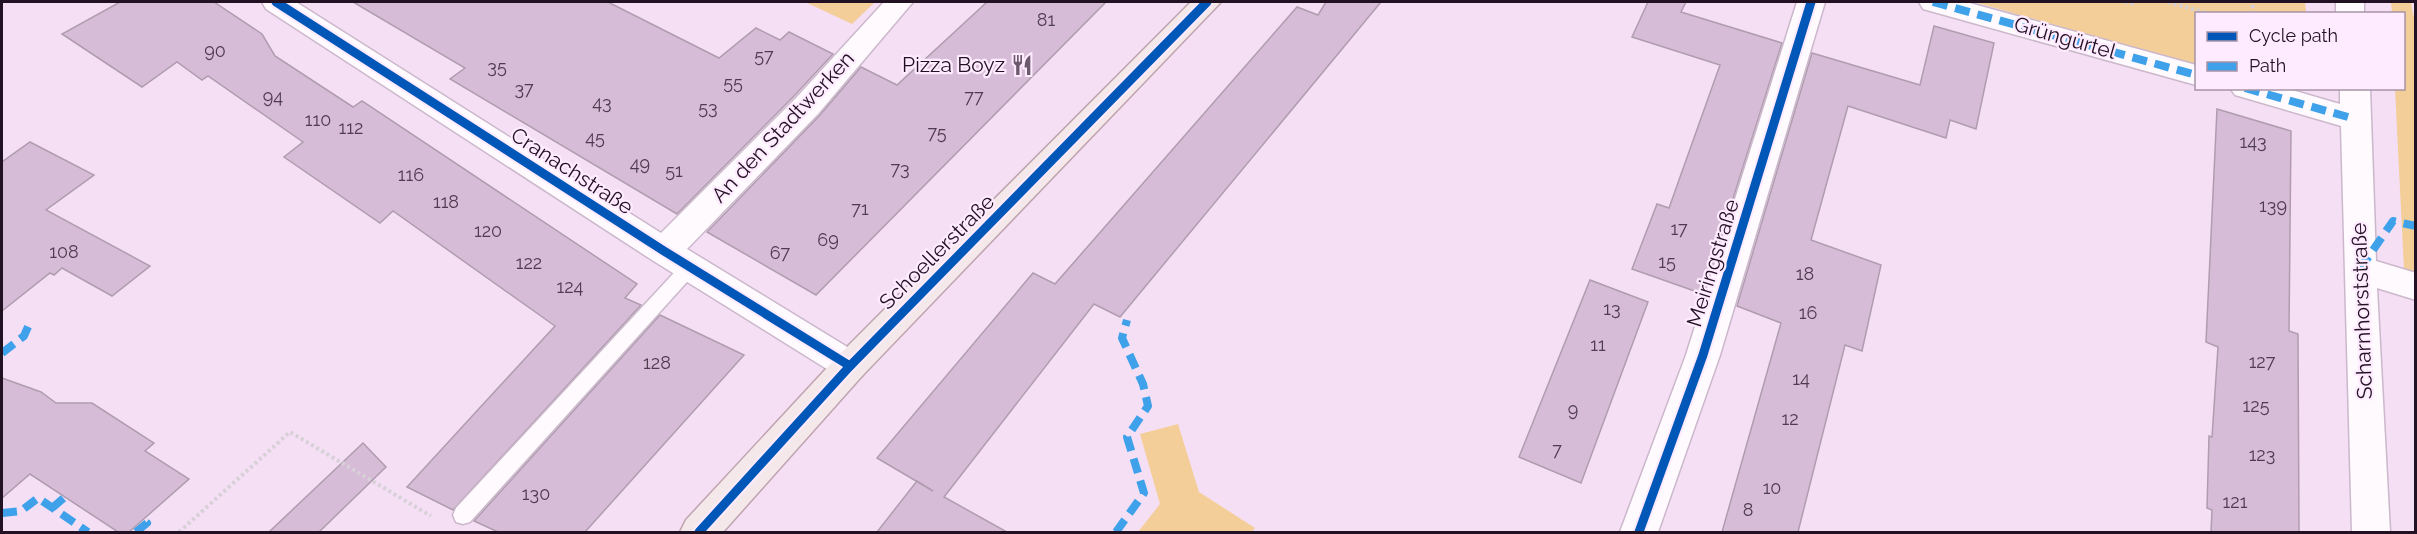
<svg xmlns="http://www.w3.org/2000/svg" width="2417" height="534" font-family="Raleway,sans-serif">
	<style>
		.green { fill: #f4ce98 }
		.building { fill: #d7bcd7; stroke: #af9daf; stroke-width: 1.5 }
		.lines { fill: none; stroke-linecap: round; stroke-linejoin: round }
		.service-casing { stroke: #cbb8cb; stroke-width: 3 }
		.minor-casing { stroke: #cbb8cb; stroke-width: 3 }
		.primary-casing { stroke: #bfa4af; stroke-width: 3 }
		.path { stroke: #d7d1d7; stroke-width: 4; stroke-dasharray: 3 3; stroke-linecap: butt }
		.service { fill: #fefafe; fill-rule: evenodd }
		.minor { fill: #fefafe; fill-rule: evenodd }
		.primary { fill: #f4e8ea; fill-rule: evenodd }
		.quiet { stroke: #3ea1ea; stroke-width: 8; stroke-dasharray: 15 8; stroke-linecap: butt }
		.cycleway-casing { stroke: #ffebff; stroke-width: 13 }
		.cycleway { stroke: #0057b8; stroke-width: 9 }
		.labels { text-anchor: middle; stroke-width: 4.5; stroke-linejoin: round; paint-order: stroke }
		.number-label { font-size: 18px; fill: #4f3c50 }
		.street-label { font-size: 21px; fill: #221123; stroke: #ffebff }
		.poi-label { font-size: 21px; fill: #221123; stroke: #ffebff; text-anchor: end }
	</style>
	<rect width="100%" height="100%" fill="#f5dff5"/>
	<g class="green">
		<polygon points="805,2 875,2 852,24"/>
		<polygon points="1974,2 2305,2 2306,13 2196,14 2196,65"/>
		<polygon points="2391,2 2411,2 2413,15 2415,16 2415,273 2404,270 2395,89 2404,88 2404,14 2392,13"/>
		<polygon points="1178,424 1199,492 1255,528 1252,532 1138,532 1160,504 1140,434"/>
	</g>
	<g class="building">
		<polygon points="120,2 214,2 262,34 275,56 353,107 362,101 637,284 625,298 641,305 453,510 407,487 555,326 393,211 380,223 284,157 303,142 208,76 202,80 177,62 142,87 62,34"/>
		<polygon points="353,2 608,2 719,58 756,28 780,40 789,32 833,54 794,96 677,214 450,79 465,68"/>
		<polygon points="987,2 1106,2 816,295 707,232 820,115 861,67 897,85"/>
		<polygon points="1326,2 1381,2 1120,317 1094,304 944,497 1007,532 877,532 917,481 933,491 877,458 1033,273 1055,284 1297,7 1318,15"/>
		<polygon points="1648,2 1686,2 1681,12 1782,43 1703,294 1632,269 1657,204 1669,208 1720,65 1632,37"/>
		<polygon points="1934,26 1994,43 1976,129 1950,120 1946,138 1848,106 1811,240 1881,265 1862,351 1845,345 1798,532 1722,532 1781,323 1737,306 1812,53 1920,85"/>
		<polygon points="2217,109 2291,131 2289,331 2298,334 2299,532 2211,532 2212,510 2207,508 2209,436 2212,437 2218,347 2206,342"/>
		<polygon points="30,142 94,175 46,210 150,266 112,296 62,268 54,275 50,273 2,311 2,162"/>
		<polygon points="1590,280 1648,302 1581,483 1519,457"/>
		<polygon points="660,315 744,355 585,532 498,532 474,521"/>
		<polygon points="2,378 41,392 56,403 92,403 154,443 145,451 189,479 129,532 118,532 30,474 2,498"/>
		<polygon points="363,443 386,467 319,532 269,532"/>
	</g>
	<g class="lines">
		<defs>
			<polygon id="service" points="690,260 696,262 699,267 696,272 470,522 463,524 456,522 453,515 456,508 684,262"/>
			<g id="minor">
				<polygon points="262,2 296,2 661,233 796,98 884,2 913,2 818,114 687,249 862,356 867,366 862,376 850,381 838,376 652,260 266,9"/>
				<polygon points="1797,2 1825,2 1720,355 1658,532 1620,532 1686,355"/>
				<polygon points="1919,2 1966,2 2196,65 2196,85 1923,9"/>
				<rect x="2336" y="2" width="28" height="12"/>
				<polygon points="2230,88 2285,88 2340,104 2340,88 2370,88 2376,261 2416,273 2416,300 2377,288 2390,532 2352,532 2341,126 2235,95"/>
			</g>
			<polygon id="primary" points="1191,2 1221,2 862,376 723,532 680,532 686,520 838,356"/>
		</defs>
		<use href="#service" class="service-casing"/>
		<use href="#minor" class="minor-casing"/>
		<use href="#primary" class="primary-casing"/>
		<g class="path">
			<polyline points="2125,2 2134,4 2134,2"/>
			<polyline points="2168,2 2210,14"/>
			<polyline points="2252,14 2253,2"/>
			<polyline points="179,532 290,432 431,516"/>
		</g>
		<use href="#service" class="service"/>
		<use href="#minor" class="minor"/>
		<use href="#primary" class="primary"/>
		<g class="quiet">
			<polyline points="1933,2 2196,75"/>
			<polyline points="2245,88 2355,119"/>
			<polyline points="2360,269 2393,221 2416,226"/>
			<polyline points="2,353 24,336 30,322"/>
			<polyline points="52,508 65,497"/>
			<polyline points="2,513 21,511 38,498 88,532"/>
			<polyline points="136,532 147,523 144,521"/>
			<polyline points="1116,532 1144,493 1127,437 1148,406 1143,384 1122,338 1127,320"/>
		</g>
		<defs>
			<g id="cycleway">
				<polyline points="276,2 664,251 850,366"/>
				<polyline points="699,532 850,366 1207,2"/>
				<polyline points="1639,532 1703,355 1811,2"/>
			</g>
		</defs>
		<use href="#cycleway" class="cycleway-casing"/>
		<use href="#cycleway" class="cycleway"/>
	</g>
	<defs>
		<symbol id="restaurant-bare" viewBox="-9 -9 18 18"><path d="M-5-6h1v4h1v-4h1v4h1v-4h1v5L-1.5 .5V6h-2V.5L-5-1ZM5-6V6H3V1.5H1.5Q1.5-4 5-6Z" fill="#6c596c" stroke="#ffebff" stroke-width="2.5" paint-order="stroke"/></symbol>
	</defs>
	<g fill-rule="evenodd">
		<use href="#restaurant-bare" x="1007" y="50" width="30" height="30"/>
	</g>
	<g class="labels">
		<g class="number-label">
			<text x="1046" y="26">81</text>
			<text x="215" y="57">90</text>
			<text x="764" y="62">57</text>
			<text x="497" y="73">35</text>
			<text x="733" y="89">55</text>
			<text x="524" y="95">37</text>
			<text x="273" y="103">94</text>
			<text x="974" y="103">77</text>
			<text x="602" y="109">43</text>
			<text x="708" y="114">53</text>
			<text x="318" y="126">110</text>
			<text x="351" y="134">112</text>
			<text x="937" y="139">75</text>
			<text x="595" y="144">45</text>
			<text x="2253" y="148">143</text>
			<text x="640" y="170">49</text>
			<text x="900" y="175">73</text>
			<text x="674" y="177">51</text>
			<text x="411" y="181">116</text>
			<text x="446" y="208">118</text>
			<text x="2273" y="212">139</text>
			<text x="860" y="215">71</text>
			<text x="1679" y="235">17</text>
			<text x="488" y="237">120</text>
			<text x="828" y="246">69</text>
			<text x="64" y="258">108</text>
			<text x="780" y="259">67</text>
			<text x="1667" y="268">15</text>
			<text x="529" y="269">122</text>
			<text x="1805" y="280">18</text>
			<text x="570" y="293">124</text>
			<text x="1612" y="315">13</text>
			<text x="1808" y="319">16</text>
			<text x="1598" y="351">11</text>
			<text x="2262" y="368">127</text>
			<text x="657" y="369">128</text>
			<text x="1801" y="385">14</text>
			<text x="2256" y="412">125</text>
			<text x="1573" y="416">9</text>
			<text x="1790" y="425">12</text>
			<text x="1557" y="456">7</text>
			<text x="2262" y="461">123</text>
			<text x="1772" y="494">10</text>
			<text x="536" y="500">130</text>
			<text x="2235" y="508">121</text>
			<text x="1748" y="516">8</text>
		</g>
		<g class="street-label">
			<text transform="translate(2065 38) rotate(16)" y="7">Grüngürtel</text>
			<text transform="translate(783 127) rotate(-47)" y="7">An den Stadtwerken</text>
			<text transform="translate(572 171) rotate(33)" y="7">Cranachstraße</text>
			<text transform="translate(937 252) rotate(-45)" y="7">Schoellerstraße</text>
			<text transform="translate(1713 263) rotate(-73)" y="7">Meiringstraße</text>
			<text transform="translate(2362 311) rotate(-92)" y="7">Scharnhorststraße</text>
		</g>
		<g class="poi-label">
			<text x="1005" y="72">Pizza Boyz</text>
		</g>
	</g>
	<rect width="2417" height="534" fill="none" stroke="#221123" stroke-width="6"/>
	<rect x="2195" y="12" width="210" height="78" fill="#ffebff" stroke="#a794a7" stroke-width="1.5"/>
	<rect x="2207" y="32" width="30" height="9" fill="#0057b8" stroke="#a794a7" stroke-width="1.5"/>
	<text x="2249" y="42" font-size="18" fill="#221123">Cycle path</text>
	<rect x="2207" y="62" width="30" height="9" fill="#3ea1ea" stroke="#a794a7" stroke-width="1.5"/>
	<text x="2249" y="72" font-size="18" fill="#221123">Path</text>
</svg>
